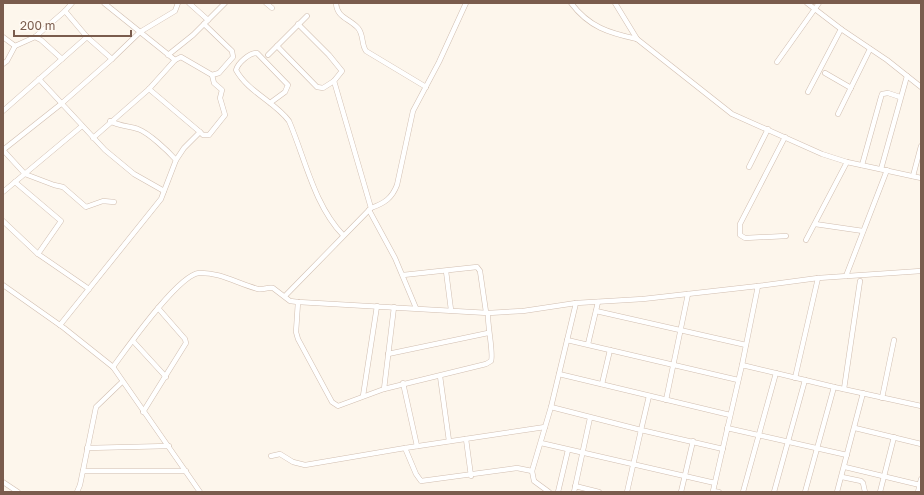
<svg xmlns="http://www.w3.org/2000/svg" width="924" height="495" font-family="'Golos Text',sans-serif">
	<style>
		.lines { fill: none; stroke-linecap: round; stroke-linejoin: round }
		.minor-casing { stroke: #d1beb0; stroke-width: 5.5 }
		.minor { stroke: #fff; stroke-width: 4.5 }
	</style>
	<rect width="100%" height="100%" fill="#fdf6ec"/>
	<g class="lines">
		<defs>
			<g id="minor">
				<polyline points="189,3 208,20"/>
				<polyline points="266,3 272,8"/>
				<path d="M336 3C337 18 349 18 358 28 364 35 361 44 366 51L426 87"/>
				<path d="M571 3C589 27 609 33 637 39"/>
				<polyline points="615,3 637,39 732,114 822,154 847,162 921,178"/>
				<polyline points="807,3 841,29 887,60 921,87"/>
				<polyline points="65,11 72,3"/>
				<polyline points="3,37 15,46"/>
				<polyline points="35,37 41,40 62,59"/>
				<polyline points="277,46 317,87 323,88 334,81"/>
				<polyline points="168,55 193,35 225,3"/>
				<polyline points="268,55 307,16"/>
				<polyline points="175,60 181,57 212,75 219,73 233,57 232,51 204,24"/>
				<polyline points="777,62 819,3"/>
				<polyline points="3,64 7,61 15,46 35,37 65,11 87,37 112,59 140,32 175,11 178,3"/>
				<polyline points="825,73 851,88"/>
				<polyline points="39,79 105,150 134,174 164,191"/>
				<polyline points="149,89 200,132 184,148 176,160"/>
				<polyline points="808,92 841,29"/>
				<path d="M270 103 285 92 288 85 257 53C249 53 238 63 236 70 248 92 275 102 289 121 305 158 314 205 343 235"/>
				<polyline points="3,111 87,37"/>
				<polyline points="838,114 870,49"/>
				<polyline points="200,132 203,135 209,135 225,115 220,98 222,90 214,83 212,75"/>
				<polyline points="785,137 740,224 740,235 745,238 786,236"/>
				<polyline points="93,138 149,89 175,60 104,3"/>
				<polyline points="3,150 61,104 112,59"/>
				<polyline points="3,150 25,174 54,185 63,187 86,207 103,201 114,202"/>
				<polyline points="862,165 881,97 882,94 888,93 900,97"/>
				<polyline points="749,167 768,129"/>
				<polyline points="881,169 907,76"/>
				<polyline points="913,176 921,146"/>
				<polyline points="15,182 61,221 38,254"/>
				<polyline points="3,192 82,126"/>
				<path d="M371 208C385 203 392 198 397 185L413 111 439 62 466 3"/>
				<polyline points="369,210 395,258 416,308"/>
				<polyline points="3,221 38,254 89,289"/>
				<polyline points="815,224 863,231"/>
				<polyline points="806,240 847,162"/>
				<polyline points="446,271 451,310"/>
				<polyline points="403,275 477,267 480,271 486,312"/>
				<polyline points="846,276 887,170"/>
				<polyline points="3,285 64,328 113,367 200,492"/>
				<polyline points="758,286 818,278 921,271"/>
				<polyline points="285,296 371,208 334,81 342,71 329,55 298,24"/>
				<path d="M298 302 296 332 298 339 332 402 338 406 384 389 486 364 491 361C494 355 487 324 488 313"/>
				<polyline points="596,311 746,345"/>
				<path d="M60 325 161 199 176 160C168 151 149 133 138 129 128 126 119 126 110 121"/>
				<polyline points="567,340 738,380"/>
				<polyline points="133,341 166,377"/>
				<polyline points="588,344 598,302"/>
				<polyline points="388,354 488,333"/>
				<path d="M113 367C127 348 178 275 199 273 220 272 238 284 258 289 263 290 268 287 273 288L290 301 298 302 488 313 523 311 576 303"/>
				<polyline points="559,374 730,415"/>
				<polyline points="440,376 449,441"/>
				<polyline points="795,378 818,278"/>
				<polyline points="403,383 417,446"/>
				<polyline points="602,384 610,350"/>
				<polyline points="384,389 394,307"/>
				<polyline points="844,389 860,281"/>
				<polyline points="363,396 377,306"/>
				<polyline points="649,396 641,430 723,449"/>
				<polyline points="882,398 894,340"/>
				<polyline points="666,400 688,294"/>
				<polyline points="551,407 641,430 627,492"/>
				<polyline points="143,412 186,343 185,339 158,308"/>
				<polyline points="727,428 847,455"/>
				<polyline points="855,428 921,444"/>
				<polyline points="466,439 471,476"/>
				<polyline points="541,443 715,483"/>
				<polyline points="87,448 169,446"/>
				<polyline points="405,448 416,474 421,481 517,468 532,471"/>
				<polyline points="271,456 280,454 293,462 305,465 405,448 545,427"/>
				<polyline points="845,467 920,485"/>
				<polyline points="83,471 186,471"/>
				<polyline points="842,477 861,481 863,483 865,492"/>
				<polyline points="3,482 18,492"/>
				<polyline points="575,486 599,492"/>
				<polyline points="77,492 80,485 96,407 122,382"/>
				<polyline points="549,492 534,481 532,471 551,407 576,303 643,299 758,286 742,365"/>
				<polyline points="558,492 568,450"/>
				<polyline points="574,492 590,418"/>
				<polyline points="681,492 693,441"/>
				<polyline points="719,492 713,491 742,365 805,380"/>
				<polyline points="743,492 776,373"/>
				<polyline points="774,492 805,380 834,387"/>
				<polyline points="805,492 834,387 921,406"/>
				<polyline points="837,492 863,393"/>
				<polyline points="880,492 894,437"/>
				<polyline points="918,492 921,479"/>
			</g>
		</defs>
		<use href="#minor" class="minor-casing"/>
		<use href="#minor" class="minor"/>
	</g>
	<rect width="924" height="495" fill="none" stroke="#7a5c4d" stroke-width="8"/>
	<path d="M14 30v6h117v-6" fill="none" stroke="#7a5c4d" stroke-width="2"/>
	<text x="20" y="30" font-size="12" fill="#7a5c4d" stroke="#fffaf3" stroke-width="3" paint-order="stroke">200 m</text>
</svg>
